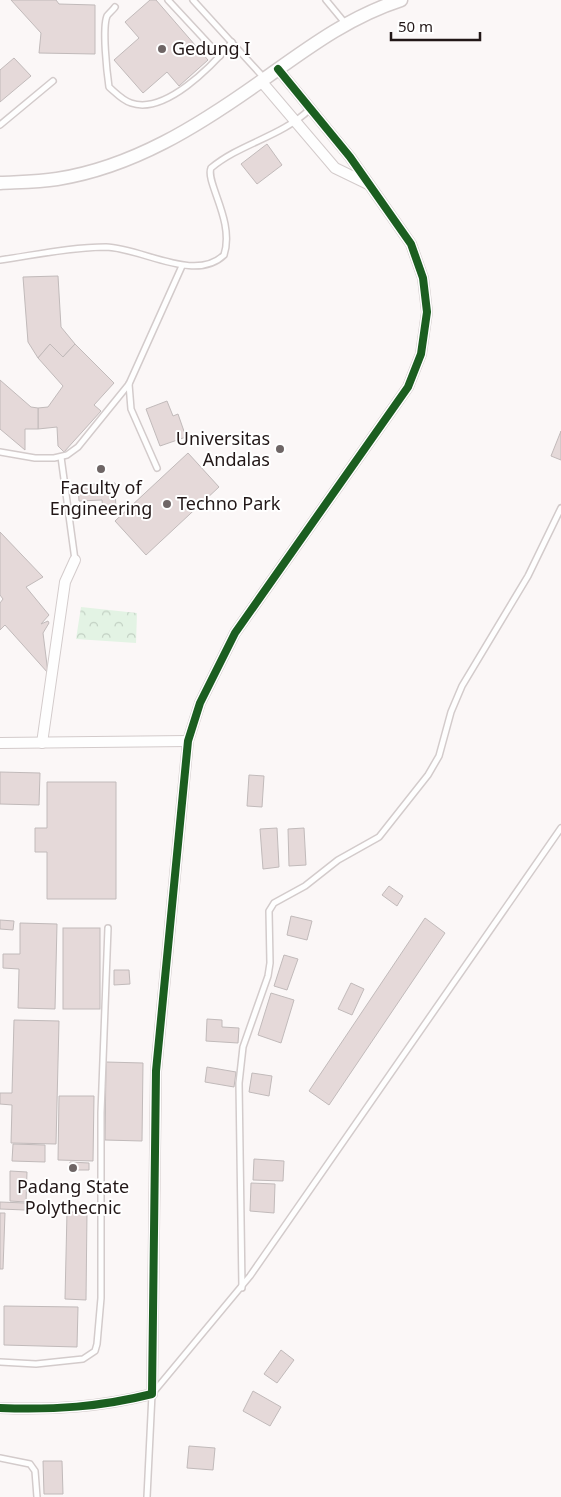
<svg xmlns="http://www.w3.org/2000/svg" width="561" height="1497" font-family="'Noto Sans',sans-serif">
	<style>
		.park { fill: url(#park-crowns) }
		.building { fill: #e5d9d9; stroke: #c1baba }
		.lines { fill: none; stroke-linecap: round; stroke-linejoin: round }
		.service-casing { stroke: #d3cbcb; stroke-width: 8 }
		.minor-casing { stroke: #d3cbcb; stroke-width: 12 }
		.tertiary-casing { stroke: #d3cbcb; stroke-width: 15 }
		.service { stroke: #fefefe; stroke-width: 5 }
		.minor { stroke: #fefefe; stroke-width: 10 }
		.tertiary { stroke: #fefefe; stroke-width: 12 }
		.cycleway-casing { stroke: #fff; stroke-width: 11 }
		.cycleway { stroke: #1b5e20; stroke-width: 8 }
		.poi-dot { fill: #6e6565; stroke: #fff; stroke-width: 2 }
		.labels { text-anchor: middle; stroke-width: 4; stroke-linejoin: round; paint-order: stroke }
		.poi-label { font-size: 18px; fill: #221717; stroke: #fff; text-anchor: start }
	</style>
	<defs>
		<pattern id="park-crowns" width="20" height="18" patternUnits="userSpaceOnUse" patternTransform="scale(1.25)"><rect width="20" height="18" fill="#e3f3e4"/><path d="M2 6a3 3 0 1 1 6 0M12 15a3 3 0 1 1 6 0" fill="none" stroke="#c2d0c3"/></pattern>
	</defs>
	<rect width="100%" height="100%" fill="#fbf7f7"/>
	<polygon class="park" points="81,607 137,613 136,643 76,639"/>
	<g class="building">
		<polygon points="11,0 56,0 59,4 95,5 95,54 39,53 41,33"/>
		<polygon points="150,0 156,0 208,60 179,86 167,72 143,93 114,60 139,38 125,22"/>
		<polygon points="14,58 31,76 0,102 0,70"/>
		<polygon points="267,144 282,165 257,184 241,164"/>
		<polygon points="58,276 61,327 75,344 63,357 50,344 38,358 28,342 23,277"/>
		<polygon points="50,344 63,357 75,344 114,383 94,405 101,411 64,452 58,446 57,427 38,429 38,408 48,407 63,386 38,358"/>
		<polygon points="0,380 31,407 38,408 38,429 25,429 25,450 0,429"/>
		<polygon points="167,401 173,416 178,414 186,437 160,446 146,409"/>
		<polygon points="561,431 561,460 551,456"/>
		<polygon points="188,453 219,487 146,555 115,521"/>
		<polygon points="115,483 116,511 103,512 102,500 79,501 78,485"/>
		<polygon points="0,532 43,577 26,587 49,615 41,624 48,621 49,623 43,633 48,673 5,625 0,630 0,603 3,599 0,595"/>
		<polygon points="0,772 40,773 39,805 0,804"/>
		<polygon points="249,775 264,776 262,807 247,806"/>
		<polygon points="47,782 116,782 116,899 47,899 47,852 35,852 35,828 47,828"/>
		<polygon points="277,828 279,867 263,869 260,829"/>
		<polygon points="304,828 306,865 289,866 288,829"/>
		<polygon points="389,886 403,896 397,906 382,895"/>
		<polygon points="291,916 312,921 307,940 287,935"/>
		<polygon points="425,918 445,933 329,1105 309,1091"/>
		<polygon points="0,920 14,921 13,930 0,929"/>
		<polygon points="20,923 57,924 55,1009 18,1008 19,969 3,968 3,954 20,954"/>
		<rect x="63" y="928" width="37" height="81"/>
		<polygon points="284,955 298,959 287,990 274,986"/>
		<polygon points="114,970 129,970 130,984 114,985"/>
		<polygon points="351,983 364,989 352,1015 338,1009"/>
		<polygon points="271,993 294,1000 281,1043 258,1035"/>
		<polygon points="207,1019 222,1020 222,1027 239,1028 238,1043 206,1041"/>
		<polygon points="14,1020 59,1021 56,1144 11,1143 12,1105 0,1104 0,1093 12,1093"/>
		<polygon points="106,1062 143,1063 142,1141 105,1140"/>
		<polygon points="207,1067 236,1072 234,1087 205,1082"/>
		<polygon points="252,1073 272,1076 269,1096 249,1092"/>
		<polygon points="59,1096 94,1096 93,1161 58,1160"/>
		<polygon points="13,1144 45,1145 45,1162 12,1161"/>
		<polygon points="254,1159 284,1161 283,1181 253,1180"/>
		<polygon points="70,1162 89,1163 89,1170 70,1170"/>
		<polygon points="10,1171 27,1172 26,1202 10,1201"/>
		<polygon points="251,1183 275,1184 274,1213 250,1211"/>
		<polygon points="0,1202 25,1203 25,1210 0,1209"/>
		<polygon points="67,1212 87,1212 86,1300 65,1299"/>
		<polygon points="0,1213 5,1213 3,1269 0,1269"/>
		<polygon points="4,1306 78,1307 77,1347 4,1345"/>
		<polygon points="281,1350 294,1360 277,1383 264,1374"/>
		<polygon points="253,1391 281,1407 270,1426 243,1411"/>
		<polygon points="189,1446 215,1448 213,1470 187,1468"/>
		<polygon points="43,1461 62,1461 63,1494 44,1494"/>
	</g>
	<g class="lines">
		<defs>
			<g id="service">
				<polyline points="168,0 220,56"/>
				<polyline points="193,0 265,79"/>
				<polyline points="326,0 345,23"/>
				<path d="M115 7C113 10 109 13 107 16 102 28 107 73 109 87 116 93 122 100 131 103 165 115 212 66 232 42"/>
				<polyline points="0,125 53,81"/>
				<path d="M0 260C35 255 71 247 106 247 142 248 195 283 224 255 235 221 205 182 211 168 241 143 281 137 310 109"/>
				<polyline points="129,384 131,409 157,468"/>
				<polyline points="0,452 35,458 54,458 67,455 78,447 129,384 182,266"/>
				<polyline points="61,457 75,560"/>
				<polyline points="242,1288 239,1083 243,1047 268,976 270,963 269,911 274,903 305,886 338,860 379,837 428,775 439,756 451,712 462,686 528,576 561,508"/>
				<polyline points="0,1362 36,1364 83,1359 95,1351 97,1344 101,1298 101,1113 108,928"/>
				<polyline points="0,1458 30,1464 35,1471 37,1497"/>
				<polyline points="147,1497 152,1394 250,1276 561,828"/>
			</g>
			<g id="minor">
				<polyline points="261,81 335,168 368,184"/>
				<polyline points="0,743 188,741"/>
				<polyline points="42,743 65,582 75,560"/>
				<path d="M0 1408C54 1410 100 1407 152 1394L156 1071 188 741 200 703 235 633 408 387 421 354 427 312 423 278 411 244 350 157 278 69"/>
			</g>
			<path id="tertiary" d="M0 183C19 182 38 182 57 179 133 167 198 126 260 82 305 50 348 17 401 0"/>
		</defs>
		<use href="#service" class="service-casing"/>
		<use href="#minor" class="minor-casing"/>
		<use href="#tertiary" class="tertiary-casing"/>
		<use href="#service" class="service"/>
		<use href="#minor" class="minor"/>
		<use href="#tertiary" class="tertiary"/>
		<defs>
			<path id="cycleway" d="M0 1408C54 1410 100 1407 152 1394L156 1071 188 741 200 703 235 633 408 387 421 354 427 312 423 278 411 244 350 157 278 69"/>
		</defs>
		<use href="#cycleway" class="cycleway-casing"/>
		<use href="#cycleway" class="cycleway"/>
	</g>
	<g class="poi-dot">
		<circle cx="162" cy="49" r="5"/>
		<circle cx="280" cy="449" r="5"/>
		<circle cx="101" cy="469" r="5"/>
		<circle cx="167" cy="504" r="5"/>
		<circle cx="73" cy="1168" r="5"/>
	</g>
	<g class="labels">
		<g class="poi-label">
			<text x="172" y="55">Gedung I</text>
			<text x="270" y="445" text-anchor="end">Universitas<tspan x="270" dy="21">Andalas</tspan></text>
			<text x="101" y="494" text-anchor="middle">Faculty of<tspan x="101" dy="21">Engineering</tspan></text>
			<text x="177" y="510">Techno Park</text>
			<text x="73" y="1193" text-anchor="middle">Padang State<tspan x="73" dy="21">Polythecnic</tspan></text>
		</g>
	</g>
	<path d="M391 32v8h89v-8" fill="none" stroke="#221717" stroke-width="2.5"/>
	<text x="398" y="32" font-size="15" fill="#221717" stroke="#ffffff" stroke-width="4" paint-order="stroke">50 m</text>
</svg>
